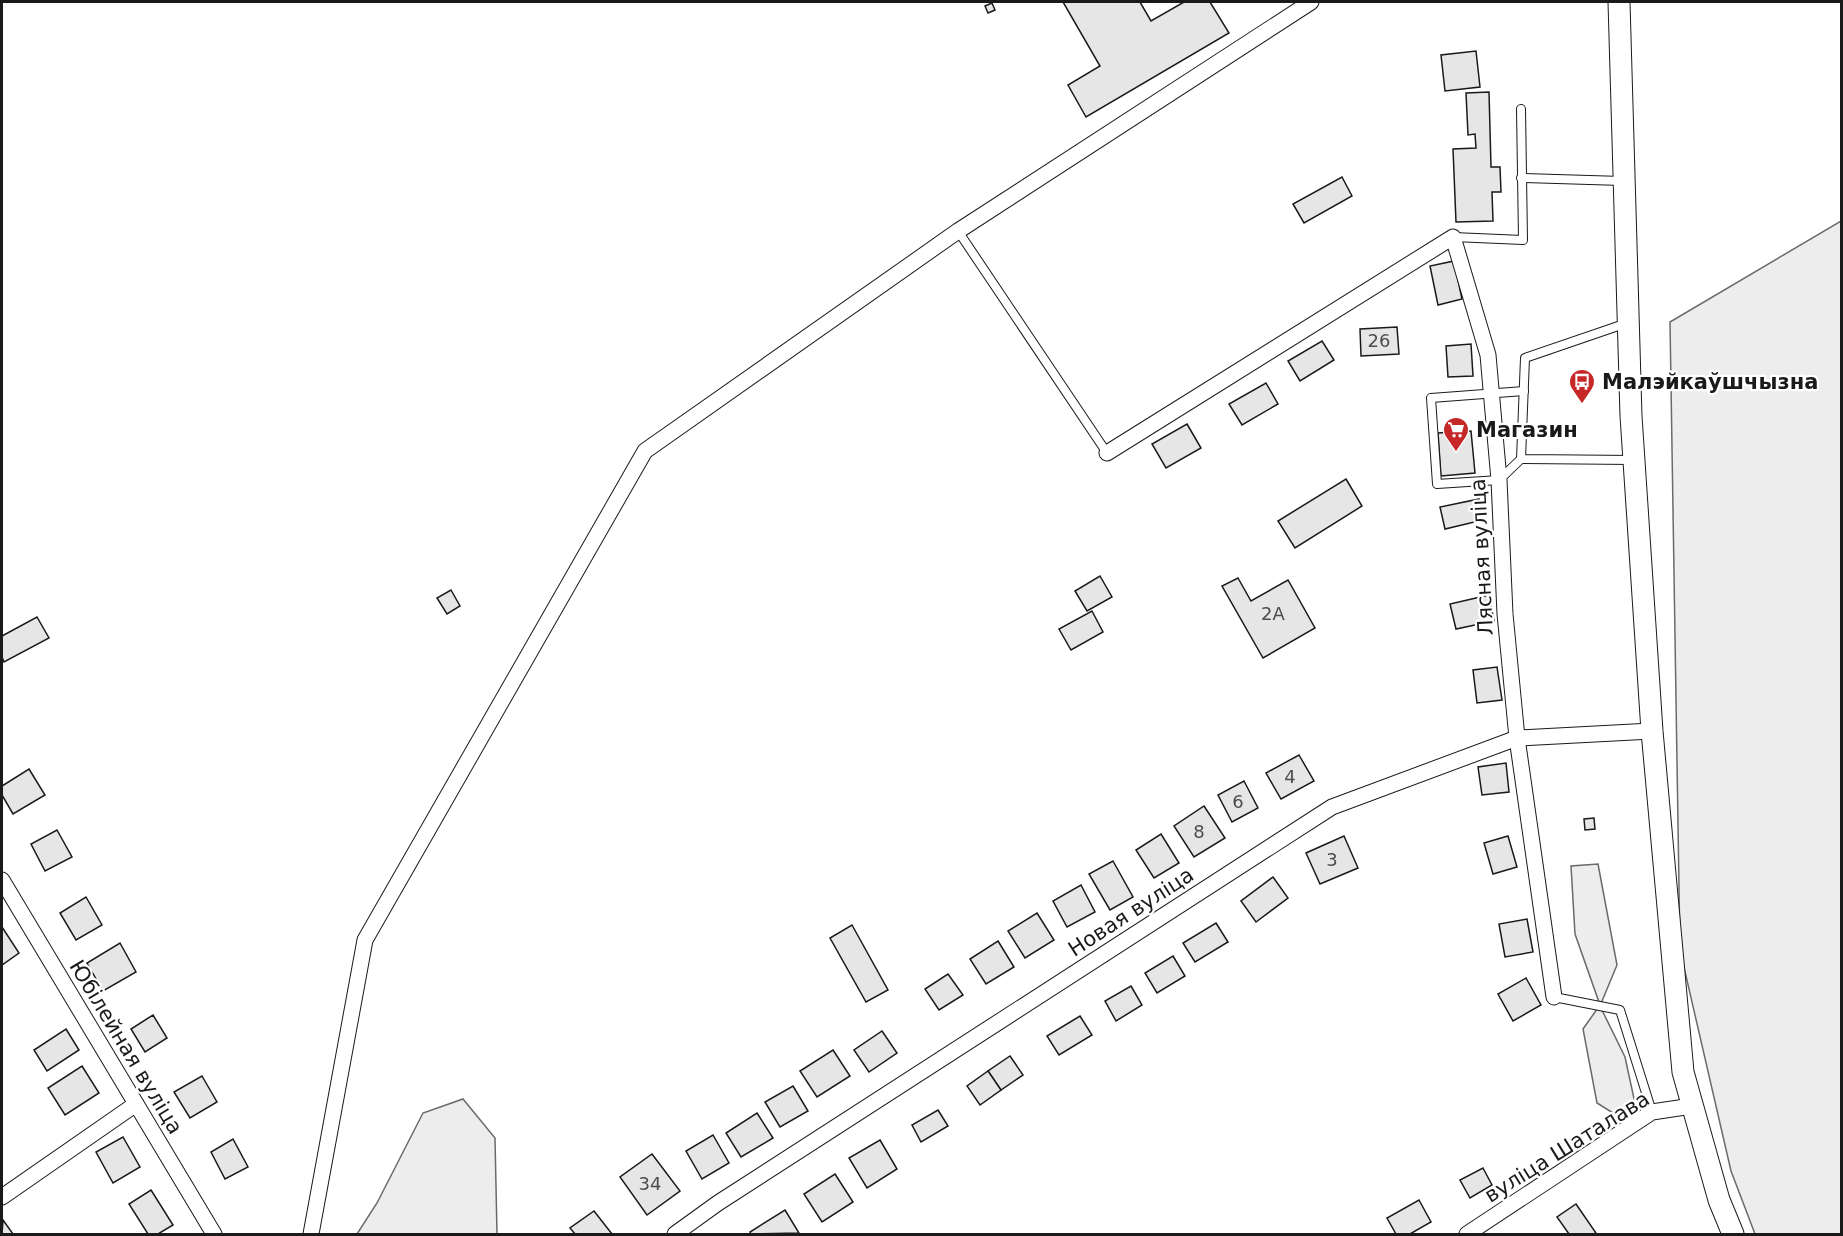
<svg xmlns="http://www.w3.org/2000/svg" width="1843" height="1236" font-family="'DejaVu Sans',sans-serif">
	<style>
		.green { fill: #ededed; stroke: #6a6a6a; stroke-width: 1.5 }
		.building { fill: #e6e6e6; stroke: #1a1a1a; stroke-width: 1.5 }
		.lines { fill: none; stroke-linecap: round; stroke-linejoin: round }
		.lane-casing { stroke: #1a1a1a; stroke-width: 10 }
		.street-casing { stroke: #1a1a1a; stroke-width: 17 }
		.secondary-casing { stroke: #1a1a1a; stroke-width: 23 }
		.lane { stroke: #fff; stroke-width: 8 }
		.street { stroke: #fff; stroke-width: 15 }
		.secondary { stroke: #fff; stroke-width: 21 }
		.labels { text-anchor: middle; stroke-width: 4.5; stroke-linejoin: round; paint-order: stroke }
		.number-label { font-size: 18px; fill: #4d4d4d }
		.poi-label { font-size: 21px; font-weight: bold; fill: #1a1a1a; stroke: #fff; text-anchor: start }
		.street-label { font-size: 21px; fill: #1a1a1a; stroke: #fff }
	</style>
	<rect width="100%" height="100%" fill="#fff"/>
	<g class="green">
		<polygon points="1841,221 1841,1234 1755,1234 1731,1171 1680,950 1670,322"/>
		<polygon points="1598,864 1617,965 1600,1006 1625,1057 1638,1117 1632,1125 1597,1103 1583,1029 1600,1005 1575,934 1571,866"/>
		<polygon points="463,1099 495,1138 497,1234 357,1234 377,1203 423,1113"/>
	</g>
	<g class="building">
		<polygon points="1063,2 1140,2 1151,21 1184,2 1210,2 1229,33 1086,117 1068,85 1100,66"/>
		<polygon points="992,3 995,10 988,13 985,6"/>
		<polygon points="1476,51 1480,87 1445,91 1441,55"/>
		<polygon points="1489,92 1491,167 1500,167 1501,192 1492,192 1493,221 1456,222 1453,149 1476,148 1475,134 1468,135 1466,93"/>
		<polygon points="1342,177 1352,196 1304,223 1293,204"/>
		<polygon points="1454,261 1462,299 1438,305 1430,266"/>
		<polygon points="1397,327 1399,354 1361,356 1360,329"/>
		<polygon points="1322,341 1334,360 1300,381 1288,361"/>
		<polygon points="1471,344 1473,376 1448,377 1446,346"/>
		<polygon points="1266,383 1278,404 1242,425 1229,404"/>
		<polygon points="1187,424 1201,448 1166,468 1152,444"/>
		<polygon points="1471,431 1475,473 1441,476 1438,433"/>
		<polygon points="1346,479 1362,506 1295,548 1278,521"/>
		<polygon points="1479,499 1483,520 1445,529 1440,507"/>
		<polygon points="1100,576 1112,597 1087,611 1075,591"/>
		<polygon points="1238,578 1251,601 1288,580 1315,628 1263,658 1222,586"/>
		<polygon points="451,590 460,606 447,614 437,598"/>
		<polygon points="1489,595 1494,621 1456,629 1450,604"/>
		<polygon points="1092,611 1103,632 1071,650 1059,629"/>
		<polygon points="37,617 49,638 4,662 2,657 2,636"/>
		<polygon points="1497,667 1502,700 1477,703 1473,670"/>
		<polygon points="1299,755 1314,781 1281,799 1266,773"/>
		<polygon points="1506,763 1509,792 1482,795 1478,767"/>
		<polygon points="29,769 45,795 13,814 2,795 2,786"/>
		<polygon points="1244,781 1258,808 1232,822 1218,795"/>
		<polygon points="1204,806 1225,838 1194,857 1174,826"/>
		<polygon points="1594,818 1595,829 1585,830 1584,819"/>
		<polygon points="57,830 72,857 45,871 31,844"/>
		<polygon points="1161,834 1179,863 1154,878 1136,850"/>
		<polygon points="1344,836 1358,868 1320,884 1306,853"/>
		<polygon points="1508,836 1517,867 1493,874 1484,843"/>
		<polygon points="1113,861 1133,897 1110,910 1089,874"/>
		<polygon points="1273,877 1288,898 1256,922 1241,901"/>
		<polygon points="1081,885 1095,912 1067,927 1053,901"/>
		<polygon points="86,897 102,925 76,940 60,913"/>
		<polygon points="1037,913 1054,940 1025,958 1008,931"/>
		<polygon points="1527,919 1533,952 1505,957 1499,924"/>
		<polygon points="1216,923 1228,942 1195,962 1183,943"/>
		<polygon points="852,925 888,990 866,1002 830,938"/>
		<polygon points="2,927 19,953 2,965"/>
		<polygon points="998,941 1014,967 986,984 970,959"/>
		<polygon points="120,943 136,972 103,991 87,963"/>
		<polygon points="1173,956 1185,976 1157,993 1145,973"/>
		<polygon points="948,974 963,995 939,1010 925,989"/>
		<polygon points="1526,978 1541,1005 1513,1021 1498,994"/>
		<polygon points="1131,986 1142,1005 1116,1021 1105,1001"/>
		<polygon points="153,1015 167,1038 145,1052 131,1029"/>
		<polygon points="1080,1016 1092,1035 1059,1055 1047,1036"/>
		<polygon points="66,1029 79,1050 47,1071 34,1050"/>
		<polygon points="882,1031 897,1053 869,1072 854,1050"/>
		<polygon points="833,1050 850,1076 817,1097 800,1071"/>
		<polygon points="1010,1056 1023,1075 1001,1090 988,1071"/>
		<polygon points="82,1066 99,1093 65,1115 48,1088"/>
		<polygon points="988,1071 1001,1090 980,1105 967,1086"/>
		<polygon points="202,1076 217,1102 190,1118 174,1092"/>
		<polygon points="793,1086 808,1111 780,1127 765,1102"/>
		<polygon points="938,1110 948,1126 921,1142 912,1125"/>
		<polygon points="757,1113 773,1138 741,1157 726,1133"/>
		<polygon points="713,1135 729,1163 702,1179 686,1151"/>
		<polygon points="123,1137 140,1167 113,1183 96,1152"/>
		<polygon points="233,1139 248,1167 225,1179 211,1152"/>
		<polygon points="880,1140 897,1169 867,1188 849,1158"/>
		<polygon points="652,1154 680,1191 647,1215 620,1177"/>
		<polygon points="1483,1168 1492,1185 1470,1198 1460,1180"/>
		<polygon points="835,1174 853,1202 822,1222 804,1194"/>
		<polygon points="151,1190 173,1225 158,1234 148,1234 129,1204"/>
		<polygon points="1419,1200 1431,1222 1410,1234 1396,1234 1387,1218"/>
		<polygon points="1576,1204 1596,1233 1593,1234 1569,1234 1557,1217"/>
		<polygon points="785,1210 799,1233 751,1234 750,1232"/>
		<polygon points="594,1211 612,1234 575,1234 570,1228"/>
		<polygon points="3,1220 13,1234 2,1234"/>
	</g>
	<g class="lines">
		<defs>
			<g id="lane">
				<polyline points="1521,178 1622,181"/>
				<polyline points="958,231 1107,453"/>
				<polyline points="1453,237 1523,240 1521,109"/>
				<polyline points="1627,323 1525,358 1521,459 1633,460"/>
				<polyline points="1521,459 1499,480 1437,484 1431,398 1524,391"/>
				<polyline points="1554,997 1620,1010 1652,1112"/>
			</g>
			<g id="street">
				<polyline points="1107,453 1453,237 1488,355 1499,480 1505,614 1517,738 1554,997"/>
				<polyline points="2,880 214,1234"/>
				<polyline points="2,1197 136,1104"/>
				<polyline points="311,1234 365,940 645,451 958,231 1311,2"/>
				<polyline points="675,1234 718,1203 1332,807 1517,738 1652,731"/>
				<polyline points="1467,1234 1652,1112 1692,1106"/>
			</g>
			<polyline id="secondary" points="1619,2 1631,416 1652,731 1683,1072 1719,1200 1733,1234"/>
		</defs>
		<use href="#lane" class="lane-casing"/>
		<use href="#street" class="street-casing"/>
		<use href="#secondary" class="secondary-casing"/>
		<use href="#lane" class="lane"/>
		<use href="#street" class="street"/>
		<use href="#secondary" class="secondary"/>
	</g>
	<defs>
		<symbol id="bus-pin" viewBox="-11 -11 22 30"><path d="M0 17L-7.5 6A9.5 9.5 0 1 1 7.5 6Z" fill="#c62828" stroke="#fff"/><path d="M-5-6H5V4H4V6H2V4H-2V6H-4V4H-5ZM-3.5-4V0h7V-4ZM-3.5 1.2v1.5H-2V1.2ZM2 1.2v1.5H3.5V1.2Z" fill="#fff"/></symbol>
		<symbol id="supermarket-pin" viewBox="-11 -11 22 30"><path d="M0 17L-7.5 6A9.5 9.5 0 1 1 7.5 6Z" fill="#c62828" stroke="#fff"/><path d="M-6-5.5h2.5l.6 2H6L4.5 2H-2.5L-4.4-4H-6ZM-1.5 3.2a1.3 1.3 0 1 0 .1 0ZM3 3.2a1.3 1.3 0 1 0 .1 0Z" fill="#fff"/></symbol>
	</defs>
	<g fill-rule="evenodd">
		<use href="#bus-pin" x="1567" y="367" width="30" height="40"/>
		<use href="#supermarket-pin" x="1441" y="415" width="30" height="40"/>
	</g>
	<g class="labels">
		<g class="number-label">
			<text x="1379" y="347">26</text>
			<text x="1273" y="620">2А</text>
			<text x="1290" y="783">4</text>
			<text x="1238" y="808">6</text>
			<text x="1199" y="838">8</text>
			<text x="1332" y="866">3</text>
			<text x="650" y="1190">34</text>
		</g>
		<g class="poi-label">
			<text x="1602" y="389">Малэйкаўшчызна</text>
			<text x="1476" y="437">Магазин</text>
		</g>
		<g class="street-label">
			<text transform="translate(1482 557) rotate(-93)" y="7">Лясная вуліца</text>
			<text transform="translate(1131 912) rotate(-33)" y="7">Новая вуліца</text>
			<text transform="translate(126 1047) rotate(59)" y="7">Юбілейная вуліца</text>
			<text transform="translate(1567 1147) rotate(-32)" y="7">вуліца Шаталава</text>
		</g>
	</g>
	<rect width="1843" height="1236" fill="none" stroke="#1a1a1a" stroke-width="6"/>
</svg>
